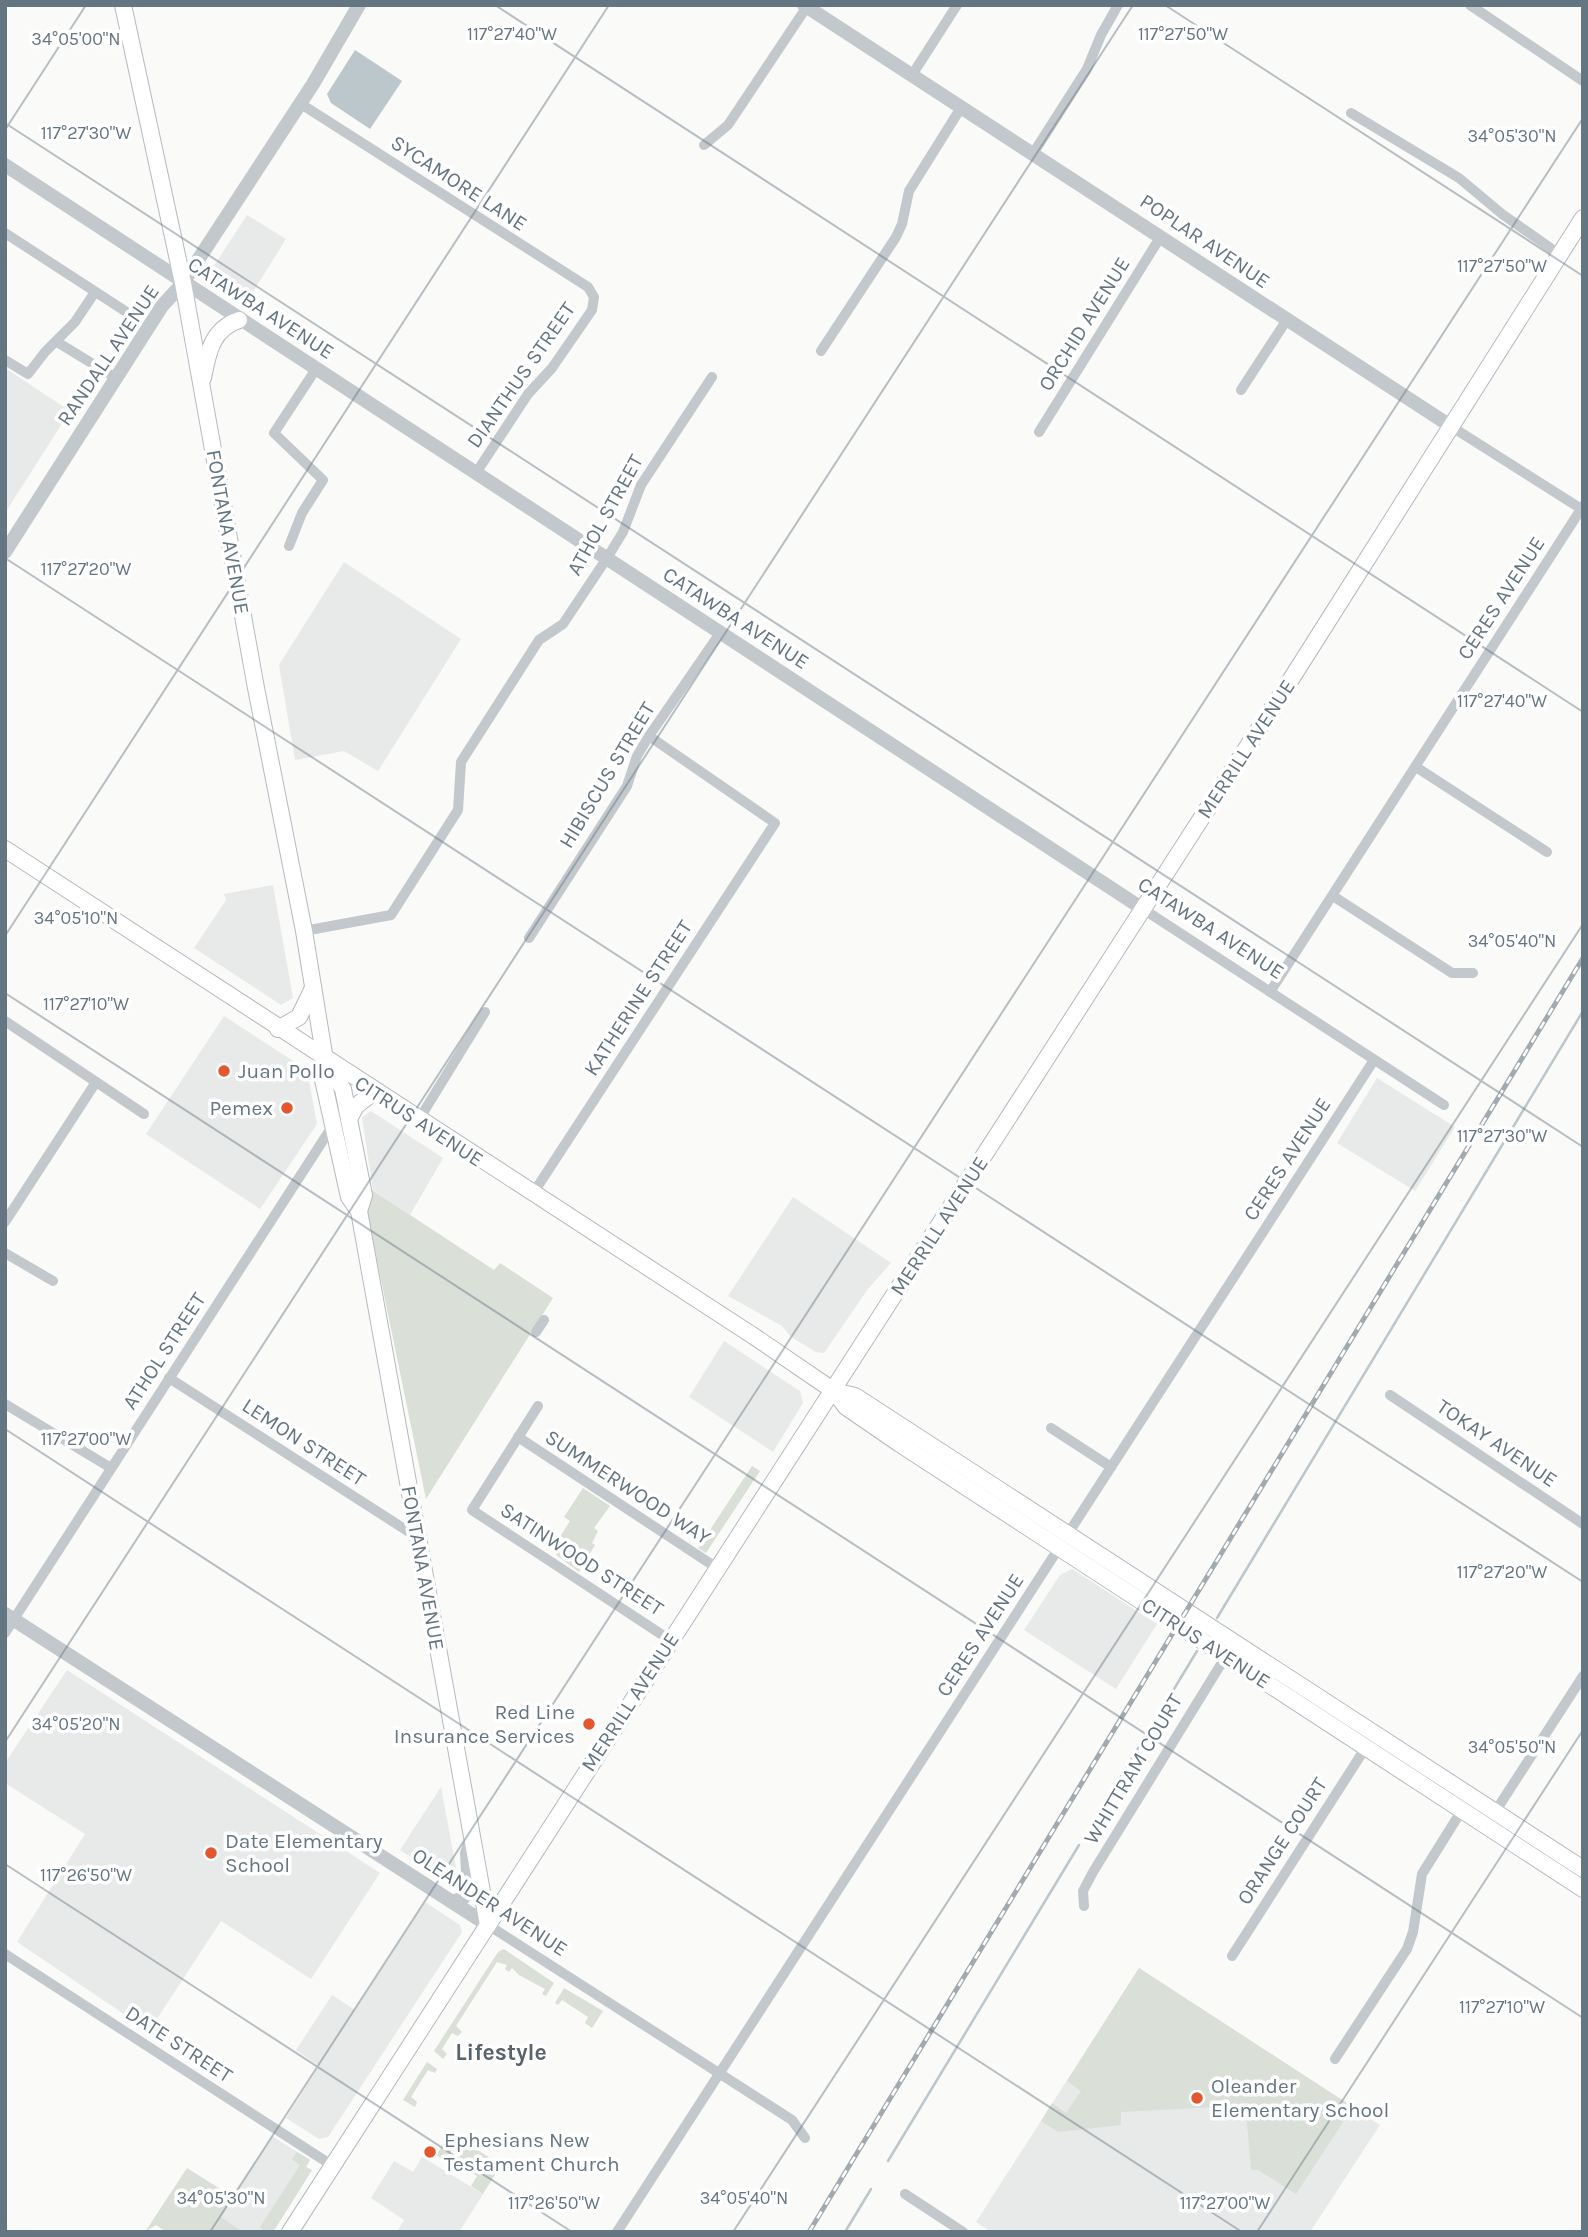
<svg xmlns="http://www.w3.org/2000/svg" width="1588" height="2237" font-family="Karla,sans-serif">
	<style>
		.built { fill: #e8e9e9 }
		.green { fill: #dadfd7 }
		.water { fill: #bbc7cb }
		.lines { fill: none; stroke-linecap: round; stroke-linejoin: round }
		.stream { stroke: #bbc7cb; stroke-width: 2.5 }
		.secondary-casing { stroke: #b3babf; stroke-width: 18 }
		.minor { stroke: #c3c8cc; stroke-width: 10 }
		.tertiary { stroke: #c3c8cc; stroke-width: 14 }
		.secondary { stroke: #fff; stroke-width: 16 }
		.rail-casing { stroke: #a2aab0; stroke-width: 5 }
		.rail { stroke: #fff; stroke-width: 2.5; stroke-dasharray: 8; stroke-linecap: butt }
		.ticks { fill: none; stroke: #657683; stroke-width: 2; stroke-opacity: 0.45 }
		.poi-dot { fill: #e4572e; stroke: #fff; stroke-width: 2.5 }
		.labels { text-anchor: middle; stroke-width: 7; stroke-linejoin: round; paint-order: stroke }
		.street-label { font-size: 21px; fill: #657683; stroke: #fff }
		.poi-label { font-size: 21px; fill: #657683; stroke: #fff; text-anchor: start }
		.neighbourhood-label { font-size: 23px; font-weight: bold; fill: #57646e; stroke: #fff }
		.ticks-label { font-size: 18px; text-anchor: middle; fill: #657683; stroke: #fff; stroke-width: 7; stroke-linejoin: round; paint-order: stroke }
	</style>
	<rect width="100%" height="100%" fill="#fafaf8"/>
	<g class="built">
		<polygon points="247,215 286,239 246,303 208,275"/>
		<polygon points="5,368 70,411 5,513"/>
		<polygon points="344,562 461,639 378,771 344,751 295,760 279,665"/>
		<polygon points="273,885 293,998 281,1005 194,948 226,900 224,894"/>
		<polygon points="224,1016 307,1070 317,1124 260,1209 146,1134"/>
		<polygon points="1377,1078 1455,1127 1415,1191 1337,1143"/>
		<polygon points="371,1111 443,1158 410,1215 373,1190 362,1117"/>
		<polygon points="793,1197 891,1263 868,1289 824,1353 816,1352 791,1337 782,1326 728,1296"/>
		<polygon points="724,1341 800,1391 803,1403 773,1452 689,1397"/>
		<polygon points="1072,1569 1157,1624 1116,1689 1024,1630 1060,1575"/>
		<polygon points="67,1670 380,1873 311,1979 221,1921 149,2031 17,1942 85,1834 5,1783 5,1763"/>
		<polygon points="441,1787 459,1884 455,1887 400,1850"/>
		<polygon points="425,1902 460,1925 462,1932 328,2137 319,2139 286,2118 319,2066 296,2050 332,1995 355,2010"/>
		<polygon points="1139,1968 1380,2125 1310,2232 991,2232 976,2222"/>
		<polygon points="272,2136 310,2160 306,2167 312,2170 273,2232 243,2232 220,2217"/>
		<polygon points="422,2157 483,2194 459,2232 397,2232 404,2220 371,2198 394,2161 413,2172"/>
	</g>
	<g class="green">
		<polygon points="369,1188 494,1270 500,1263 553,1298 426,1499 365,1202"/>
		<polygon points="752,1466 760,1471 706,1553 698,1548"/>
		<polygon points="583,1488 610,1506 594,1528 598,1531 592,1543 595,1545 579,1572 551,1551 570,1521 564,1517"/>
		<polygon points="504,1949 554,1983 546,1996 542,1994 545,1989 519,1975 512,1968 509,1972 505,1969 507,1965 497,1962 456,2026 462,2032 458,2036 452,2033 442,2049 447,2054 443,2059 434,2051 498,1952"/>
		<polygon points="1139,1968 1353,2107 1296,2194 1258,2170 1251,2170 1246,2111 1216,2113 1215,2107 1121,2112 1121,2125 1058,2132 1041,2121 1052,2103 1066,2113 1081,2091 1067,2081"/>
		<polygon points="564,1988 603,2011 592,2028 585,2023 588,2017 562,2000 558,2005 555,2003"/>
		<polygon points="427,2062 437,2069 435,2073 428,2070 411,2097 417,2102 415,2107 403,2100"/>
		<polygon points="451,2133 501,2165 483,2194 471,2186 477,2176 457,2162 460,2156 452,2150 445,2161 436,2155"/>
		<polygon points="297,2152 310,2160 306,2167 312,2170 273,2232 265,2232 260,2227 300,2165 292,2159"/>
		<polygon points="187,2168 233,2197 221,2217 243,2232 166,2232 156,2225 145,2232"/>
	</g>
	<polygon class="water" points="355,50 402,81 370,129 331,103 327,94"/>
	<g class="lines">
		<g class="stream">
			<polyline points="1217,1618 1583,1011"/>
			<polyline points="1105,1803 1197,1651"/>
			<polyline points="888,2161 1079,1845"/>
			<polyline points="845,2232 871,2189"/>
		</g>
		<defs>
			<g id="secondary">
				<polyline points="123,5 183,283 256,688 304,931 325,1060 322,1075 349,1197 359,1211 488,1925"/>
				<path d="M203 378C208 352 212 329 239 320"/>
				<polyline points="5,849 755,1337 834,1391 846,1407 900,1444 1583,1889"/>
				<polyline points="278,1029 299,1017 313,988"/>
				<polyline points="327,1064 343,1089 364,1195 359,1211"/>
				<polyline points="349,1119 356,1106 374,1092"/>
				<polyline points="834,1391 855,1396 1583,1869"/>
				<polyline points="290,2232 1295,673 1583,218"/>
			</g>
		</defs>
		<use href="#secondary" class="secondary-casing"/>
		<g class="minor">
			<polyline points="1470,5 1583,81"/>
			<polyline points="912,75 957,5"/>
			<polyline points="301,104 588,287 594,297 592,310 552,368 528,394 476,473"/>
			<polyline points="1351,113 1459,178 1502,214 1559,254"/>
			<polyline points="704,145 728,125 808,5"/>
			<polyline points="1034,152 1087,69 1101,35 1118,5"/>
			<polyline points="5,233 125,311"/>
			<polyline points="57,342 116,378"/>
			<polyline points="821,351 896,237 902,224 909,191 962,106"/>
			<polyline points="5,360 28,374 45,352 75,322 95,292"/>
			<polyline points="1241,390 1286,321"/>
			<polyline points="1452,427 1583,510"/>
			<polyline points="1039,432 1161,236"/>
			<polyline points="289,546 302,513 323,480 274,433 316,369"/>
			<polyline points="1416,767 1547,852"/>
			<polyline points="1333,896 1452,973 1473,973"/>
			<polyline points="1143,909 1444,1105"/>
			<polyline points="304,931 391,915 458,810 461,762 539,640 563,624 607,558 623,532 641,485 712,377"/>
			<polyline points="529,938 627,786 637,756 649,736 720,633"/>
			<polyline points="1270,992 1583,506"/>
			<polyline points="5,1021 144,1114"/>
			<polyline points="418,1121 485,1012"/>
			<polyline points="532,1195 775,823 649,736"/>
			<polyline points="5,1222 96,1082"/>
			<polyline points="5,1253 53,1281"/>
			<polyline points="536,1332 544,1320"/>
			<polyline points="169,1378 417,1537"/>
			<polyline points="1390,1395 1583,1524"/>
			<polyline points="5,1404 111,1468"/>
			<polyline points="538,1406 472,1510 670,1640"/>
			<polyline points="1051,1428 1111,1467"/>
			<polyline points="518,1437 717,1568"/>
			<polyline points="5,1633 333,1125"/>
			<polyline points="1495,1812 1583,1676"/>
			<polyline points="1084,1906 1083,1891 1093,1872 1226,1656"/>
			<polyline points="488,1925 792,2120 805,2138"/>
			<polyline points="5,1954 333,2166"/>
			<polyline points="1232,1956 1366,1747"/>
			<polyline points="1335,2059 1407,1949 1413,1932 1422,1874 1462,1810"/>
			<polyline points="905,2194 963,2232"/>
			<polyline points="617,2232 1374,1060"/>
		</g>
		<g class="tertiary">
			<polyline points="804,5 1452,427"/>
			<polyline points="5,165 1143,909"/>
			<polyline points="5,552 162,306 183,283 313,84 359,5"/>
			<polyline points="5,1614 488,1925"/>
			<polyline points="452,1902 463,1898 469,1890 467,1853 472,1840"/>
		</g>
		<use href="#secondary" class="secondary"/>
		<defs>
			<polyline id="rail" points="809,2232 1583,958"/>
		</defs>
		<use href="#rail" class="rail-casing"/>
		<use href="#rail" class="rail"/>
	</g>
	<path class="ticks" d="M495 5 1583 712M1165 5 1583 276M5 123 1583 1147M5 130 86 5M5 558 1583 1582M5 936 609 5M5 993 1583 2018M5 1429 1242 2232M5 1742 1133 5M5 1864 572 2232M210 2232 1583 118M733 2232 1583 924M1257 2232 1583 1730"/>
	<g class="poi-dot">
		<circle cx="224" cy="1071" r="7"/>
		<circle cx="287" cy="1108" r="7"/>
		<circle cx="589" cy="1724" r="7"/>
		<circle cx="211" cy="1853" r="7"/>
		<circle cx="1197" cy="2098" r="7"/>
		<circle cx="430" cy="2152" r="7"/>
	</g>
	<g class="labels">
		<g class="street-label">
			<text transform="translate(459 183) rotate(33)" y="7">SYCAMORE LANE</text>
			<text transform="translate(1205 241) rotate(34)" y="7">POPLAR AVENUE</text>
			<text transform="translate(261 308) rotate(33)" y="7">CATAWBA AVENUE</text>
			<text transform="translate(1084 324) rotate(-58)" y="7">ORCHID AVENUE</text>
			<text transform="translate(108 355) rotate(-56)" y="7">RANDALL AVENUE</text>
			<text transform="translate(521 375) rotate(-55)" y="7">DIANTHUS STREET</text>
			<text transform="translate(605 515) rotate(-61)" y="7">ATHOL STREET</text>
			<text transform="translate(228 532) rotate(80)" y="7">FONTANA AVENUE</text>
			<text transform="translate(1501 598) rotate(-57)" y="7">CERES AVENUE</text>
			<text transform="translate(736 618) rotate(33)" y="7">CATAWBA AVENUE</text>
			<text transform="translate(1246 749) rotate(-57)" y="7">MERRILL AVENUE</text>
			<text transform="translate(607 775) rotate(-59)" y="7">HIBISCUS STREET</text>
			<text transform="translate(1211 928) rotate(33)" y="7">CATAWBA AVENUE</text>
			<text transform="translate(638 998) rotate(-57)" y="7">KATHERINE STREET</text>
			<text transform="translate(419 1121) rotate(33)" y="7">CITRUS AVENUE</text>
			<text transform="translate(1287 1159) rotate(-57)" y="7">CERES AVENUE</text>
			<text transform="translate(939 1226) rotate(-57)" y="7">MERRILL AVENUE</text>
			<text transform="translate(164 1351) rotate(-57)" y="7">ATHOL STREET</text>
			<text transform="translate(304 1442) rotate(33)" y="7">LEMON STREET</text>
			<text transform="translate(1497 1443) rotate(34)" y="7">TOKAY AVENUE</text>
			<text transform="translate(628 1487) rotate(33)" y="7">SUMMERWOOD WAY</text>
			<text transform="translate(582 1559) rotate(33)" y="7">SATINWOOD STREET</text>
			<text transform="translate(423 1568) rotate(80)" y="7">FONTANA AVENUE</text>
			<text transform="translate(980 1635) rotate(-57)" y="7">CERES AVENUE</text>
			<text transform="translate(1206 1643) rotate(33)" y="7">CITRUS AVENUE</text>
			<text transform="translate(630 1702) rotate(-57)" y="7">MERRILL AVENUE</text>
			<text transform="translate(1133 1769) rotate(-59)" y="7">WHITTRAM COURT</text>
			<text transform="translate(1282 1841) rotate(-57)" y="7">ORANGE COURT</text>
			<text transform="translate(490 1902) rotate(33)" y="7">OLEANDER AVENUE</text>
			<text transform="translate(179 2044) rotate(33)" y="7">DATE STREET</text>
		</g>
		<g class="poi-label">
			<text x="238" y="1078">Juan Pollo</text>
			<text x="273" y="1115" text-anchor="end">Pemex</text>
			<text x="575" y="1719" text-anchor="end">Red Line<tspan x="575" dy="24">Insurance Services</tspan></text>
			<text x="225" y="1848">Date Elementary<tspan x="225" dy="24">School</tspan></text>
			<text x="1211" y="2093">Oleander<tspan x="1211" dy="24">Elementary School</tspan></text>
			<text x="444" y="2147">Ephesians New<tspan x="444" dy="24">Testament Church</tspan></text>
		</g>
		<g class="neighbourhood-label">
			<text x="501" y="2060">Lifestyle</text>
		</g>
	</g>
	<g class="ticks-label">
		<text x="1183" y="40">117°27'50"W</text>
		<text x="512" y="40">117°27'40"W</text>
		<text x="76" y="45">34°05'00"N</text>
		<text x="86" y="139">117°27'30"W</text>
		<text x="1512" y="142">34°05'30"N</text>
		<text x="1502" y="272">117°27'50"W</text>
		<text x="86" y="575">117°27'20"W</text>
		<text x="1502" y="707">117°27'40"W</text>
		<text x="76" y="924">34°05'10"N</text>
		<text x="1512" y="947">34°05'40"N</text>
		<text x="86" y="1010">117°27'10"W</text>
		<text x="1502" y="1142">117°27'30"W</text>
		<text x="86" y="1445">117°27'00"W</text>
		<text x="1502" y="1578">117°27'20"W</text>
		<text x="76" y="1730">34°05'20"N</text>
		<text x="1512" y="1753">34°05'50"N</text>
		<text x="86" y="1881">117°26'50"W</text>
		<text x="1502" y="2013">117°27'10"W</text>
		<text x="221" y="2204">34°05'30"N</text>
		<text x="744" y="2204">34°05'40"N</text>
		<text x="554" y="2209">117°26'50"W</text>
		<text x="1225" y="2209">117°27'00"W</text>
	</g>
	<rect width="1588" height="2237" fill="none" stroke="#657683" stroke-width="14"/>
</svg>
